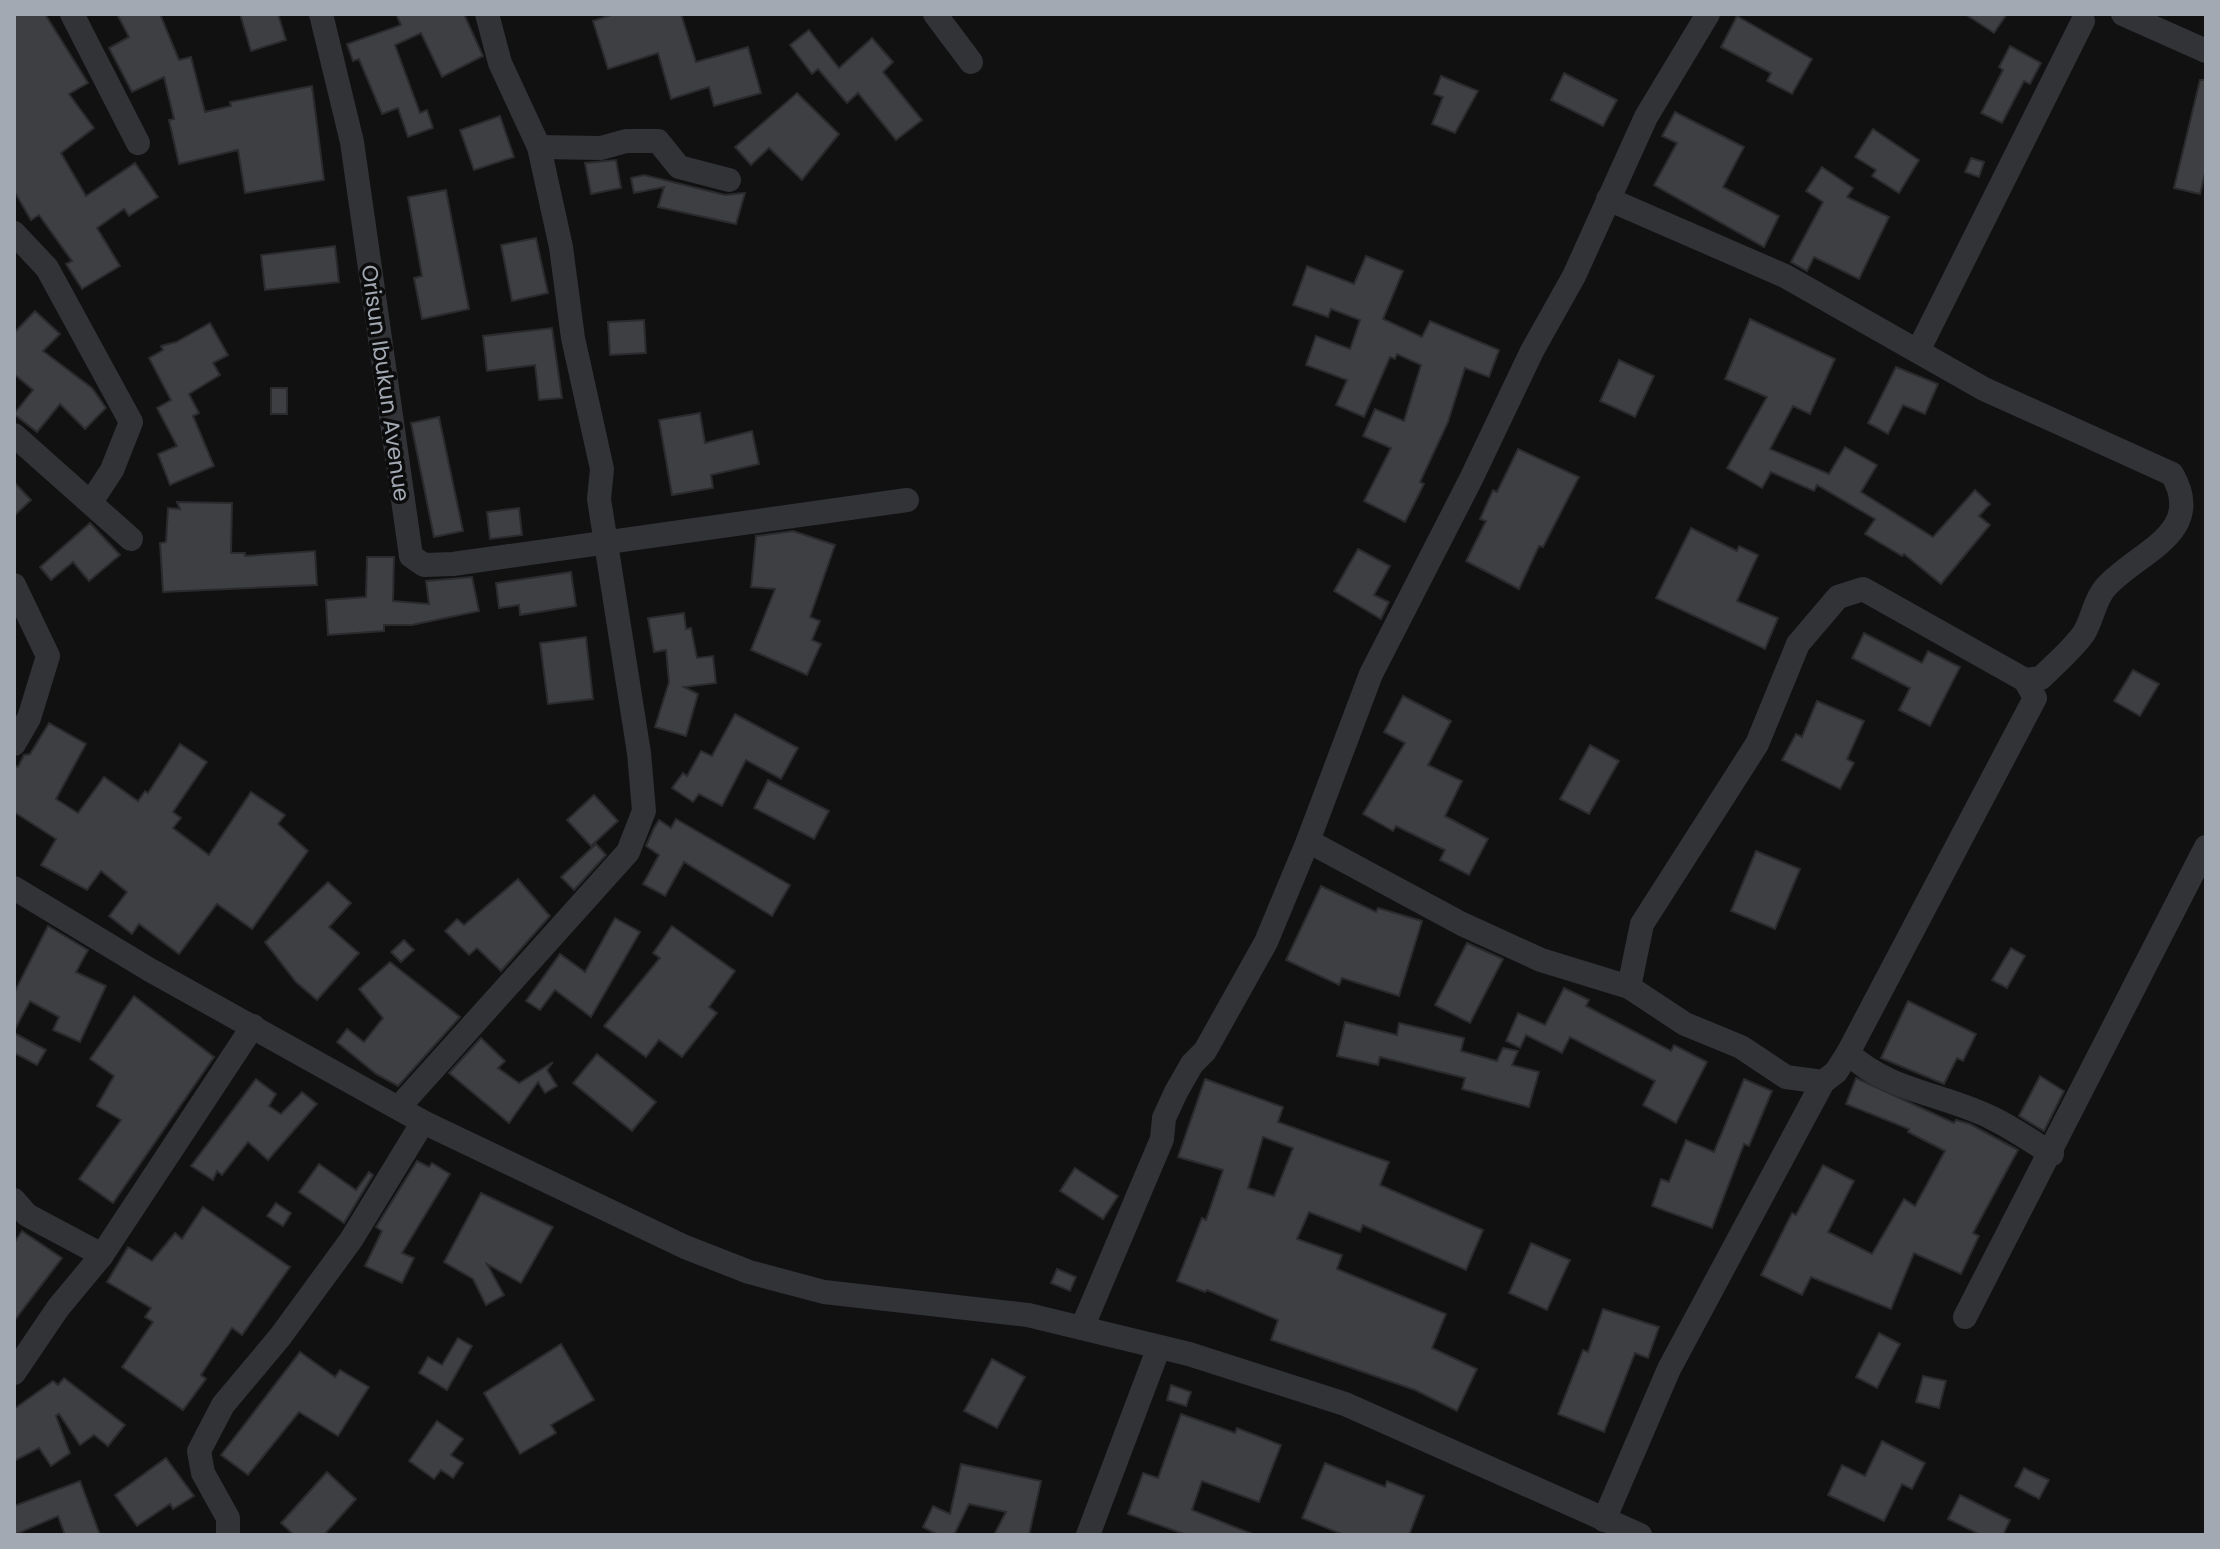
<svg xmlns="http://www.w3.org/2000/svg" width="2220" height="1549" font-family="Poppins,sans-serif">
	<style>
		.building { fill: #3d3f42; stroke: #2b2b2e; stroke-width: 2; fill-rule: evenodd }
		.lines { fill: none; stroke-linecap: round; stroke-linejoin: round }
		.minor { stroke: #323337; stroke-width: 24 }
		.labels { text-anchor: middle; stroke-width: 7; stroke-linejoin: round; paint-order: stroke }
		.street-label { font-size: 22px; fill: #a2a9b3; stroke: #0c0c0d }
	</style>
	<rect width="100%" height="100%" fill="#111112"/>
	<g class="building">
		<polygon points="14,14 45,14 88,83 69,94 94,128 61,153 86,196 135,163 158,197 129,216 124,209 97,228 120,266 82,289 66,264 72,261 39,215 31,220 14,191"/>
		<polygon points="117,14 160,14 179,60 191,57 205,112 231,106 230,102 312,86 324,180 245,193 238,150 179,164 169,120 174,119 164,77 132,92 109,48 129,37"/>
		<polygon points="240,14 278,14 286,40 251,51"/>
		<polygon points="396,14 464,14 483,56 442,77 421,33 395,45 420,113 427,110 433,128 408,137 398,108 382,114 359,59 353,61 347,44 401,25"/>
		<polygon points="614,14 681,14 696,62 748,47 761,93 714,106 709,87 671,99 658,53 608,69 593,21"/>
		<polygon points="1965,14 2007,14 1994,33"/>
		<polygon points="1737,16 1812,59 1792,94 1767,81 1771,73 1721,47"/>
		<polygon points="809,30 839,68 872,38 893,62 883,72 922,120 896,140 858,93 847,103 818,69 812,74 790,45"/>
		<polygon points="2010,46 2041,63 2030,84 2024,81 2002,123 1981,113 2003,70 1999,67"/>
		<polygon points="1564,73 1617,100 1603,126 1551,100"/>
		<polygon points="1441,76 1478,91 1455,133 1432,124 1443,97 1434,94"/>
		<polygon points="2200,80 2206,80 2206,169 2200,194 2174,188"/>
		<polygon points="797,93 839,134 802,180 769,148 751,165 735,147"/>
		<polygon points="1675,112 1744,147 1723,187 1779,216 1764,247 1654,185 1677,143 1662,136"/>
		<polygon points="500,116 514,157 474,170 460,130"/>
		<polygon points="1873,129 1919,160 1899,193 1872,176 1876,170 1855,157"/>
		<polygon points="1971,158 1984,162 1979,177 1965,172"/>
		<polygon points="616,160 621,188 591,194 585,163"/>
		<polygon points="1822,167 1853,188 1847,197 1889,217 1859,279 1814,257 1807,271 1791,262 1823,202 1806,191"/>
		<polygon points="644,175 725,195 745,193 736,224 658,207 664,187 634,193 631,178"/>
		<polygon points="446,190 469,309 422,319 414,278 422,276 408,197"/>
		<polygon points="536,238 548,293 512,301 501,245"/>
		<polygon points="335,246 339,282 265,290 261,255"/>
		<polygon points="1366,256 1403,271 1383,319 1422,337 1430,321 1499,350 1489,377 1465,368 1448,422 1420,482 1424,484 1405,522 1364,501 1391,448 1363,436 1375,409 1404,421 1421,365 1397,354 1395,359 1390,357 1364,417 1336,405 1347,380 1306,365 1316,336 1350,349 1360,320 1331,309 1328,317 1293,305 1307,266 1354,284"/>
		<polygon points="35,311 60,334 43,351 92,388 106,408 85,429 60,404 37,432 14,414 33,390 14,374 14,333"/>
		<polygon points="1750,319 1835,359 1810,414 1793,406 1770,449 1829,474 1845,447 1877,465 1861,492 1933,537 1975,490 1990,504 1979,516 1990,525 1941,584 1904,554 1902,556 1865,534 1875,519 1817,485 1814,491 1771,472 1762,488 1727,468 1767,397 1725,379"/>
		<polygon points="644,320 646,353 610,355 608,322"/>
		<polygon points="210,323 228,355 213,363 220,375 189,394 199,413 193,416 214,466 170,485 158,454 177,446 157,408 171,400 149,358 163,350 161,346 176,342"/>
		<polygon points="552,328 562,398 539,400 535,365 487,371 483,336"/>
		<polygon points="1619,360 1654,376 1635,417 1600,401"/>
		<polygon points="1896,367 1938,384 1925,414 1903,405 1888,434 1868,423"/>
		<rect x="271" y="388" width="16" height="26"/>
		<polygon points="700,413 705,443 752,431 759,464 711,475 713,488 672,495 659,420"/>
		<polygon points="439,417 463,531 434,537 411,423"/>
		<polygon points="1518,449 1579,477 1543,547 1539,546 1519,589 1466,561 1486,521 1480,519 1493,490 1497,492"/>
		<polygon points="14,482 31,500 14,516"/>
		<polygon points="177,502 232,503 231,553 245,553 245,556 315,551 317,585 163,592 160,543 166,542 168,508 180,509"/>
		<polygon points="519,508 522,535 490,539 487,512"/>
		<polygon points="90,523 120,555 89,581 73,562 51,580 40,567"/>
		<polygon points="1691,528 1737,551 1739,546 1758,555 1737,601 1778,618 1765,649 1656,598"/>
		<polygon points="793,531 835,545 810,617 820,621 812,640 821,644 807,675 751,650 775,589 751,587 756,536"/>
		<polygon points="1358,549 1390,566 1374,595 1389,602 1381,619 1334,591"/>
		<polygon points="367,557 394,557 393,601 429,604 426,581 472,577 479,611 412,625 384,625 384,631 328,635 326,600 366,597"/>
		<polygon points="571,572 576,606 520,615 519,605 499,608 496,583"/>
		<polygon points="684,613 686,629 691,628 697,658 713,656 716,683 684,687 698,694 686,736 655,727 669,682 666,650 654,652 648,618"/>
		<polygon points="1864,633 1922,663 1928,651 1960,667 1930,726 1899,710 1910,688 1852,658"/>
		<polygon points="586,637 593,699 548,704 540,643"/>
		<polygon points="2133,670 2159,684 2140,716 2114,701"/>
		<polygon points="1403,696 1451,721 1428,765 1462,781 1445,816 1488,839 1469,875 1440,860 1445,850 1396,826 1393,831 1363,814 1405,743 1384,732"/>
		<polygon points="1817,701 1864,721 1847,759 1854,763 1840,789 1782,760 1796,734 1802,737"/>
		<polygon points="735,714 798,748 781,779 746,760 722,806 699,794 693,802 672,788 683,773 687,776 701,751 712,756"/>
		<polygon points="49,723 86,744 56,799 78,813 104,777 138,801 145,791 148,793 180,744 207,762 173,812 181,818 173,828 209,855 251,792 285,815 278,824 308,851 252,929 217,904 179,954 139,924 132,934 109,916 127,892 101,871 87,890 41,865 56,839 14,812 14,765 18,767 24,755 30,754"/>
		<polygon points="1590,745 1619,761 1589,814 1560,799"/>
		<polygon points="768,780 829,811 814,839 754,808"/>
		<polygon points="594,795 618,821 591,846 567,820"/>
		<polygon points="676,819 790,885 772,916 684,862 665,896 643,884 659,855 646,846 654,828 659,820 671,828"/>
		<polygon points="596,844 606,855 574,890 561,877"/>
		<polygon points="1756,851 1800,869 1775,929 1731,911"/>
		<polygon points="518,879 550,916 501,971 477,948 469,955 445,931 457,919 464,925"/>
		<polygon points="328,882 351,903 329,927 359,953 317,1000 296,982 265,942"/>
		<polygon points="1321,886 1376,912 1378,908 1422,921 1399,996 1342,978 1339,985 1286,960"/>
		<polygon points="615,918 640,932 591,1017 555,990 540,1010 526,1001 560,954 585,972"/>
		<polygon points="48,926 88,950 76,972 106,986 80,1042 53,1030 59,1017 30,1001 14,1031 14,993"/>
		<polygon points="672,926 735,971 709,1007 717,1013 682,1057 659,1040 646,1057 604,1026 660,958 653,953"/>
		<polygon points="404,940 414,950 401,962 391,952"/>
		<polygon points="1467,943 1503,959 1470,1023 1435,1005"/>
		<polygon points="2011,948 2025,956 2007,988 1992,980"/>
		<polygon points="390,962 460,1017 398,1086 376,1074 337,1042 347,1029 364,1042 383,1018 359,989"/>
		<polygon points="1564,988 1589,1000 1586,1006 1671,1051 1674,1045 1707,1062 1676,1123 1643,1105 1655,1081 1570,1037 1562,1053 1526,1035 1520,1048 1506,1041 1518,1013 1545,1025"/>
		<polygon points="134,996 214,1057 113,1203 79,1179 121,1120 97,1106 114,1076 90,1059"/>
		<polygon points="1908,1001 1976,1034 1963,1061 1957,1058 1944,1084 1881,1058"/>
		<polygon points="1345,1022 1397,1035 1399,1023 1464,1038 1461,1051 1497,1061 1503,1048 1518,1051 1512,1065 1539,1072 1529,1107 1462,1089 1465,1078 1380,1057 1378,1065 1337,1056"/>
		<polygon points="14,1033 46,1050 37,1065 14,1053"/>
		<polygon points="481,1038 505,1061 498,1068 519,1083 553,1062 547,1070 557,1086 545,1093 538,1082 509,1123 449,1073"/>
		<polygon points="597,1054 656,1102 632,1131 573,1083"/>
		<polygon points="2040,1076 2064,1091 2044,1131 2019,1116"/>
		<polygon points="1856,1078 1954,1123 1956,1120 1970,1124 2018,1150 1973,1233 1979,1236 1961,1274 1914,1253 1891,1309 1811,1277 1802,1295 1761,1275 1792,1213 1796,1215 1823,1165 1854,1181 1828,1232 1872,1254 1904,1199 1915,1206 1945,1151 1908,1132 1909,1129 1846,1104"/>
		<polygon points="256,1079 276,1094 269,1106 281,1114 302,1092 317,1104 268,1160 248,1142 222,1175 217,1171 213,1180 191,1166"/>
		<path d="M1205 1079 1283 1107 1278 1122 1389 1162 1380 1185 1483 1230 1466 1270 1363 1225 1360 1232 1309 1212 1297 1239 1342 1255 1337 1269 1446 1314 1432 1348 1477 1369 1457 1411 1415 1390 1271 1340 1278 1320 1207 1290 1205 1292 1177 1281 1202 1218 1206 1220 1223 1170 1178 1157ZM1263 1137 1293 1148 1274 1196 1248 1188Z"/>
		<polygon points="1744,1079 1772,1091 1749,1146 1744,1144 1712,1228 1652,1206 1661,1179 1669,1182 1686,1140 1714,1152"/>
		<polygon points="417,1161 429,1167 432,1163 450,1174 402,1253 414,1258 402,1283 365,1266 382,1231 376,1227"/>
		<polygon points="319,1164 356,1190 369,1172 373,1175 344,1223 299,1192"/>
		<polygon points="1075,1168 1118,1196 1103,1219 1060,1191"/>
		<polygon points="481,1193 553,1227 521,1283 487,1264 504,1295 486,1305 473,1279 444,1262"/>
		<polygon points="276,1203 291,1213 283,1226 267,1216"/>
		<polygon points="203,1207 290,1267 242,1335 232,1328 201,1375 206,1379 183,1410 122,1367 153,1322 145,1317 151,1308 107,1282 128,1247 152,1261 175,1233 182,1239"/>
		<polygon points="22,1231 62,1258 14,1321 14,1243"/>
		<polygon points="1531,1243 1570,1260 1547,1310 1509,1293"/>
		<polygon points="1057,1269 1076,1277 1070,1291 1051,1283"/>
		<polygon points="1603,1309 1659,1327 1648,1358 1635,1353 1604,1432 1558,1414 1583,1350 1588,1352"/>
		<polygon points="1879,1333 1900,1344 1877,1388 1856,1377"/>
		<polygon points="458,1338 472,1346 447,1390 419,1373 428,1357 442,1365"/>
		<polygon points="561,1344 594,1400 551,1425 556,1433 520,1454 484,1393"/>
		<polygon points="300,1352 335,1377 340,1370 369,1387 338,1436 299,1412 248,1475 221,1455"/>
		<polygon points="992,1359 1025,1377 997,1428 964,1411"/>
		<polygon points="1923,1376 1946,1381 1939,1408 1916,1402"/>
		<polygon points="64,1378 125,1425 108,1446 94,1435 80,1445 59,1414 56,1416 70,1453 51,1466 39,1448 14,1461 14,1409 53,1381 58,1385"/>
		<polygon points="1171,1385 1191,1392 1186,1406 1167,1400"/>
		<polygon points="1181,1414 1235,1433 1237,1428 1281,1445 1259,1502 1202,1481 1192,1510 1255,1535 1187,1535 1128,1514 1143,1473 1158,1478"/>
		<polygon points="437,1421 463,1439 451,1455 463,1463 453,1478 441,1470 434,1479 409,1461"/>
		<polygon points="1882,1441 1925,1463 1912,1489 1902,1484 1884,1521 1828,1495 1842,1465 1865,1476"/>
		<polygon points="166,1458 194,1496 173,1509 170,1504 137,1526 115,1495"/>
		<polygon points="1325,1463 1385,1487 1387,1481 1424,1496 1409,1535 1344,1535 1302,1518"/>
		<polygon points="961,1464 1041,1481 1029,1535 994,1535 1006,1512 969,1504 954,1535 938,1535 923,1527 933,1506 950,1514"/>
		<polygon points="2024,1468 2049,1480 2039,1499 2015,1486"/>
		<polygon points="327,1472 356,1499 324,1535 294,1535 281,1523"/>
		<polygon points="80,1481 100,1535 65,1535 58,1516 14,1535 14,1506"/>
		<polygon points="1960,1495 2010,1520 2003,1535 1981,1535 1948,1519"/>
	</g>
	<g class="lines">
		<g class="minor">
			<polyline points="72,14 138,143"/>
			<polyline points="321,14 352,142 411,556 424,565 453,564 907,500"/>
			<polyline points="935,14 971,62"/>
			<polyline points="2123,14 2206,51"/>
			<polyline points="539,147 601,148 626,141 658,141 679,167 729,180"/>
			<path d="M1608 199 1785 276 1984 389 2172 474C2207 534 2136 552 2105 588 2094 601 2093 618 2084 633 2073 649 2055 664 2041 678L2025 680"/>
			<polyline points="14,233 47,268 131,422 112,470 91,502"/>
			<polyline points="1918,351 2083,21"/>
			<polyline points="14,435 131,539"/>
			<polyline points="14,585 48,656 29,718 14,744"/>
			<path d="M1308 841 1462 924 1541 960 1629 987 1685 1024 1741 1047 1786 1077 1823 1082 1836 1072 1848 1053C1889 1092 1946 1094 1994 1119 2014 1129 2033 1142 2052 1154"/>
			<polyline points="14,888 150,970 423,1122 685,1247 749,1272 824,1292 1028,1315 1189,1354 1345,1404 1640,1535"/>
			<polyline points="1629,987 1642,924 1757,744 1798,644 1838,597 1863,589 2025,680 2035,698 1848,1053"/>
			<polyline points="399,1107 628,852 644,811 639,753 599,499 602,469 573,338 561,247 539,147 500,63 487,14"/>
			<polyline points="14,1200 27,1215 102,1255"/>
			<polyline points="1965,1317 2206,847"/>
			<polyline points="1082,1328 1162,1139 1164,1118 1176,1092 1192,1064 1205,1051 1266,942 1308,841 1371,674 1471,479 1532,351 1574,276 1646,117 1708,14"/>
			<polyline points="14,1373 58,1308 102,1255 253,1026"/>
			<polyline points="1604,1520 1669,1369 1823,1082"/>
			<polyline points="228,1535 228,1518 203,1473 199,1451 223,1405 280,1337 351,1240 423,1122"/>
			<polyline points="1088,1535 1159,1347"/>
		</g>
	</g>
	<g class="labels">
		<g class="street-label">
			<text transform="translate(386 383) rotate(82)" y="8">Orisun Ibukun Avenue</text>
		</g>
	</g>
	<rect width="2220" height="1549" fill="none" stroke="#a2a9b3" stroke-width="32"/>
</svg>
